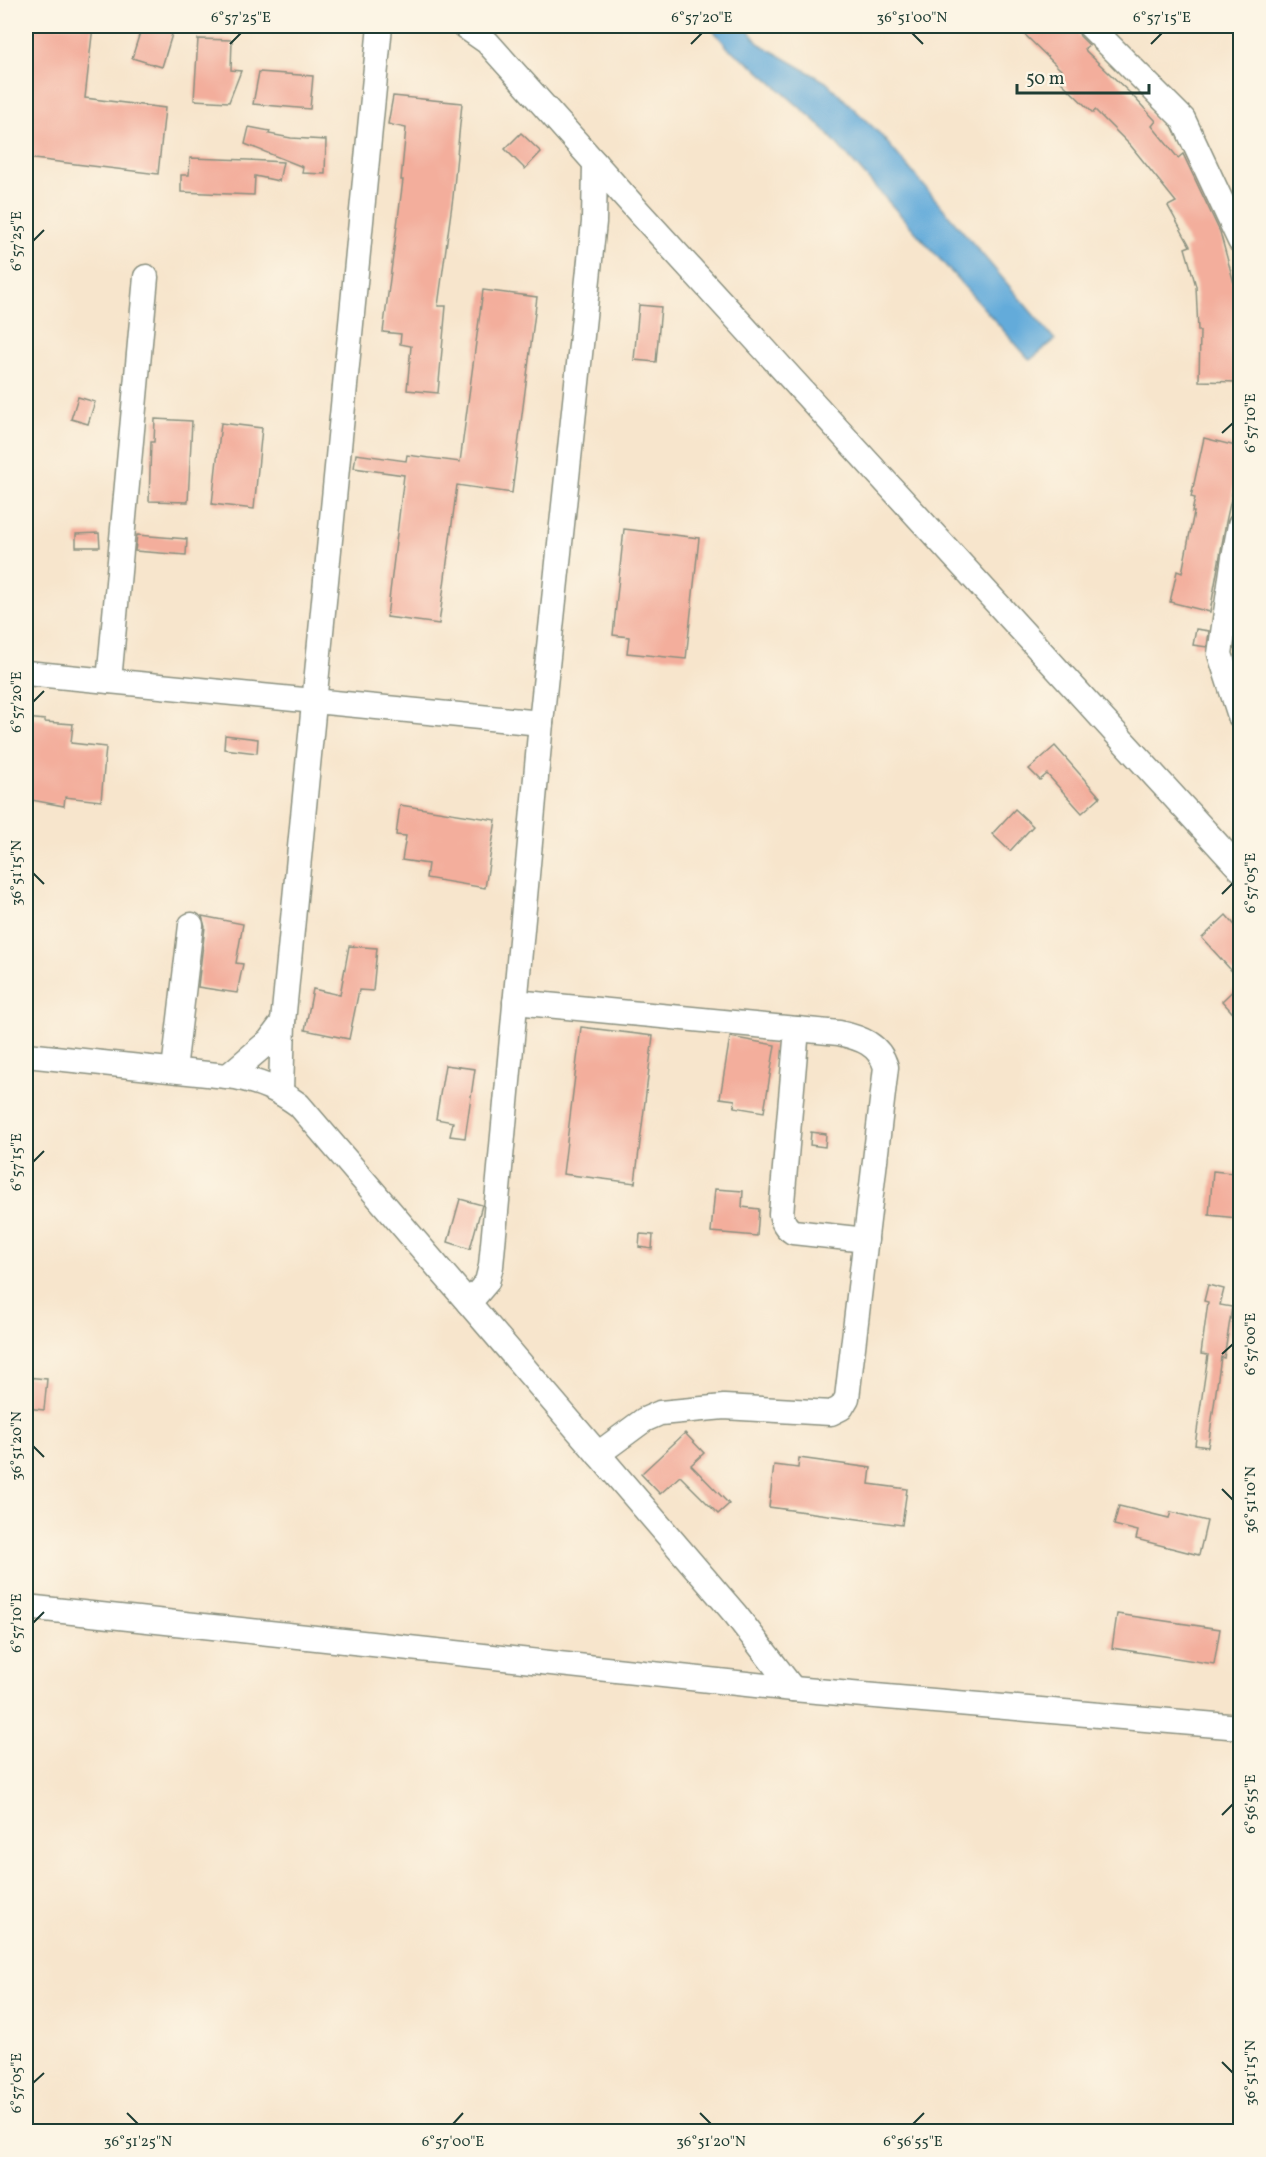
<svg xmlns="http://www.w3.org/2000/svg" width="1266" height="2157" font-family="Vollkorn,serif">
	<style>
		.water { fill: #63abda; stroke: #417487; stroke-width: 1.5 }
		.building { fill: #f3ae9c }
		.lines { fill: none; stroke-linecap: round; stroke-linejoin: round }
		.minor-casing { stroke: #8b9180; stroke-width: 27 }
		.minor { stroke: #fff; stroke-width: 24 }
		.ticks { fill: none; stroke: #1f3d34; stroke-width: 2 }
		.neatline { fill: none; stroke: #1f3d34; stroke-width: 2 }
		.ticks-label { font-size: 15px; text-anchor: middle; fill: #1f3d34 }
	</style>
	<rect width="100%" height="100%" fill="#fcf5e5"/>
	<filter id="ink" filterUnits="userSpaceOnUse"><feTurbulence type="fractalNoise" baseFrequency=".0167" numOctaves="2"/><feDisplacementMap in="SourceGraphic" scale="12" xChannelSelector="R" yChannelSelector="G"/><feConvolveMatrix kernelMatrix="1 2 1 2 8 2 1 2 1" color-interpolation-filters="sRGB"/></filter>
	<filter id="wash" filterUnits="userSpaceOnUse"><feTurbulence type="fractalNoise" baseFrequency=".008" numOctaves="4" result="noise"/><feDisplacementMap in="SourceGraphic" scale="24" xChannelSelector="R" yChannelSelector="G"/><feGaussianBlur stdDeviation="1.35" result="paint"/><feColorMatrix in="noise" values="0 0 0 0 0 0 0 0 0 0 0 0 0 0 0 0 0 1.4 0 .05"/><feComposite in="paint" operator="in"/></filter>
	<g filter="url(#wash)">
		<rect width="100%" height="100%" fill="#f7e5cc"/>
		<polygon class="water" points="710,26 745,26 758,43 826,82 880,134 1055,340 1030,360 820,125 752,65 728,48"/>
		<g id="blocks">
			<g class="building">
				<polygon points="26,26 93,26 85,98 165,108 158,174 26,158"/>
				<polygon points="142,26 155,26 173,31 162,67 132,58"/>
				<polygon points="1016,26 1076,26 1080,36 1089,45 1085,48 1086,51 1132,95 1156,121 1152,126 1178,158 1183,154 1220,232 1237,294 1239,382 1199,381 1200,331 1198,331 1196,286 1185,248 1190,246 1168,206 1176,202 1131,146 1095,110 1093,113 1056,77 1062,71"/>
				<polygon points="198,39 232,40 231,70 241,71 229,102 194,100"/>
				<polygon points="259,72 313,76 310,109 253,104"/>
				<polygon points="393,96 462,103 453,197 438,306 446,306 438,393 407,390 411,346 400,344 401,334 383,332 403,180 401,180 406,128 388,124"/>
				<polygon points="249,127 270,131 269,134 291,138 326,140 325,174 302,173 303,167 245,144"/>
				<polygon points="521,133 541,152 525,169 505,149"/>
				<polygon points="190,158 248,160 283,162 279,181 255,176 254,195 181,192 181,175 189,175"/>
				<polygon points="483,290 537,297 512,493 457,485 439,624 387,617 404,475 354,468 356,454 406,461 407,455 460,462"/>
				<polygon points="639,305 661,307 656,362 634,360"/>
				<polygon points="78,397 95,402 88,424 71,419"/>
				<polygon points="155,419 192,421 188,502 149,501 151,442 154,442"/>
				<polygon points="221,423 262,428 254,509 212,504"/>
				<polygon points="1204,438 1240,447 1240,458 1226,522 1210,612 1170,602 1177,571 1182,573 1194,512 1192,512 1195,498 1191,497"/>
				<polygon points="624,529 699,538 686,659 627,653 629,637 613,635"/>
				<polygon points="99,533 100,547 76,547 76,534"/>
				<polygon points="137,535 187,539 186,555 135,551"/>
				<polygon points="1196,629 1209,631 1207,647 1193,645"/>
				<polygon points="26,718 45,720 45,722 73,724 71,743 106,747 101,801 65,797 64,806 26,799"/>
				<polygon points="225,735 258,739 257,753 224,749"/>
				<polygon points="1055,746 1100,797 1082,813 1047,774 1040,780 1029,769"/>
				<polygon points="400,805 496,820 485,888 426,878 428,864 402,860 406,836 396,835"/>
				<polygon points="1015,809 1033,826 1010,851 992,834"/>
				<polygon points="1226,915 1240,931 1240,980 1202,938"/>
				<polygon points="202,916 243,924 236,963 243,964 237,993 198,987 205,927"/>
				<polygon points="349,946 377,948 373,991 359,990 349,1039 305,1030 313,989 340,995"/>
				<polygon points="1240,984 1240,1021 1222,1001"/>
				<polygon points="581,1027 653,1036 635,1183 563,1174"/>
				<polygon points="730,1037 775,1045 764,1112 734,1107 735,1100 720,1098"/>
				<polygon points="445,1065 475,1069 465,1138 450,1136 453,1122 436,1119"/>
				<polygon points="811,1132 826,1134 825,1147 810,1145"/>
				<polygon points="1213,1171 1240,1174 1240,1205 1239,1204 1237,1218 1209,1215"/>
				<polygon points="715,1189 743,1191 742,1207 759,1209 757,1236 711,1232"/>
				<polygon points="460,1199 482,1205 470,1249 448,1242"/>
				<polygon points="640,1234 653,1235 652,1249 639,1247"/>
				<polygon points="1208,1285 1224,1289 1220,1305 1232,1307 1224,1358 1221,1357 1208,1447 1195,1445 1208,1355 1201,1354 1208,1302 1204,1301"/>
				<polygon points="26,1377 47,1379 44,1410 26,1408"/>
				<polygon points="685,1433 704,1453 691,1465 729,1504 718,1514 680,1476 660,1494 641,1474"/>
				<polygon points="799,1458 871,1468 869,1484 907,1489 902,1525 769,1507 774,1465 798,1468"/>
				<polygon points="1119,1506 1169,1518 1171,1512 1207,1521 1199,1555 1136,1539 1138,1531 1114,1525"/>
				<polygon points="1117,1614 1220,1629 1214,1664 1112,1648"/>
			</g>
		</g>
	</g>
	<g filter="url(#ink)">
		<use href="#blocks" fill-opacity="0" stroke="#8b9180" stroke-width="1.5"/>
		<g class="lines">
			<defs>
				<g id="minor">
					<polyline points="464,26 487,42 638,211 1240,869"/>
					<polyline points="1090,26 1183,119 1240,241"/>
					<polyline points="1240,525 1234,557 1220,654 1240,716"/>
					<polyline points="26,673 541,723"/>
					<polyline points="109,681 146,277"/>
					<path d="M515 1002 839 1033C861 1038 879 1044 886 1067L847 1398 841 1408 831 1413 724 1407 660 1413 644 1420 598 1454"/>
					<path d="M797 1029 781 1214C783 1222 785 1227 793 1232L866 1240"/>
					<path d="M26 1055 236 1077C262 1083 277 1089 299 1105L736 1615 793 1689"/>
					<polyline points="174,1070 191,925"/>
					<polyline points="228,1076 269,1041 283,1022"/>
					<polyline points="281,1091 283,1022 380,26"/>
					<polyline points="469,1303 487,1282 491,1266 541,723 594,222 595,163"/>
					<polyline points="26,1607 793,1689 1240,1727"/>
				</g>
			</defs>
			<use href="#minor" class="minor-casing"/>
			<use href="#minor" class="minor"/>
		</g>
	</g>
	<path class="ticks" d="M912 33 923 44M230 44 241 33M691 44 702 33M1151 44 1162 33M33 241 44 230M1222 433 1233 423M33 702 44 691M33 873 44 884M1222 894 1233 883M33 1162 44 1151M1222 1354 1233 1344M33 1446 44 1457M1222 1489 1233 1500M33 1623 44 1612M1222 1815 1233 1804M1222 2062 1233 2073M33 2083 44 2073M127 2113 138 2124M700 2113 711 2124M453 2124 463 2113M913 2124 924 2113"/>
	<rect width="1266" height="2157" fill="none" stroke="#fcf5e5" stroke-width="66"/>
	<path d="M1017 84v9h132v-9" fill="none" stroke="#1f3d34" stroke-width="3"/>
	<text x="1026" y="84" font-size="18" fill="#1f3d34" stroke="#fcf5e5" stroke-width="4.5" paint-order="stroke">50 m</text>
	<rect x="33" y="33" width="1200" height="2091" class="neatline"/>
	<g class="ticks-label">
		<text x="241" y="22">6°57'25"E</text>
		<text x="702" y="22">6°57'20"E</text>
		<text x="912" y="22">36°51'00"N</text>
		<text x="1162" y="22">6°57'15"E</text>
		<text transform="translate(16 241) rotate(-90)" y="5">6°57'25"E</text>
		<text transform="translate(1250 423) rotate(-90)" y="5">6°57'10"E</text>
		<text transform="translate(16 702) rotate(-90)" y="5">6°57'20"E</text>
		<text transform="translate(16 873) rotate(-90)" y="5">36°51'15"N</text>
		<text transform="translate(1250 883) rotate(-90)" y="5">6°57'05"E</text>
		<text transform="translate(16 1162) rotate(-90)" y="5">6°57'15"E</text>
		<text transform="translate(1250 1344) rotate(-90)" y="5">6°57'00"E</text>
		<text transform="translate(16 1446) rotate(-90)" y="5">36°51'20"N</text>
		<text transform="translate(1250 1500) rotate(-90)" y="5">36°51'10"N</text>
		<text transform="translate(16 1623) rotate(-90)" y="5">6°57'10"E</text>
		<text transform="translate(1250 1804) rotate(-90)" y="5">6°56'55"E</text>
		<text transform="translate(1250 2073) rotate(-90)" y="5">36°51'15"N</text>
		<text transform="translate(16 2083) rotate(-90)" y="5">6°57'05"E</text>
		<text x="138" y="2146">36°51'25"N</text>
		<text x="453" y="2146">6°57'00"E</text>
		<text x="711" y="2146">36°51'20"N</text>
		<text x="913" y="2146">6°56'55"E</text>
	</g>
</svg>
